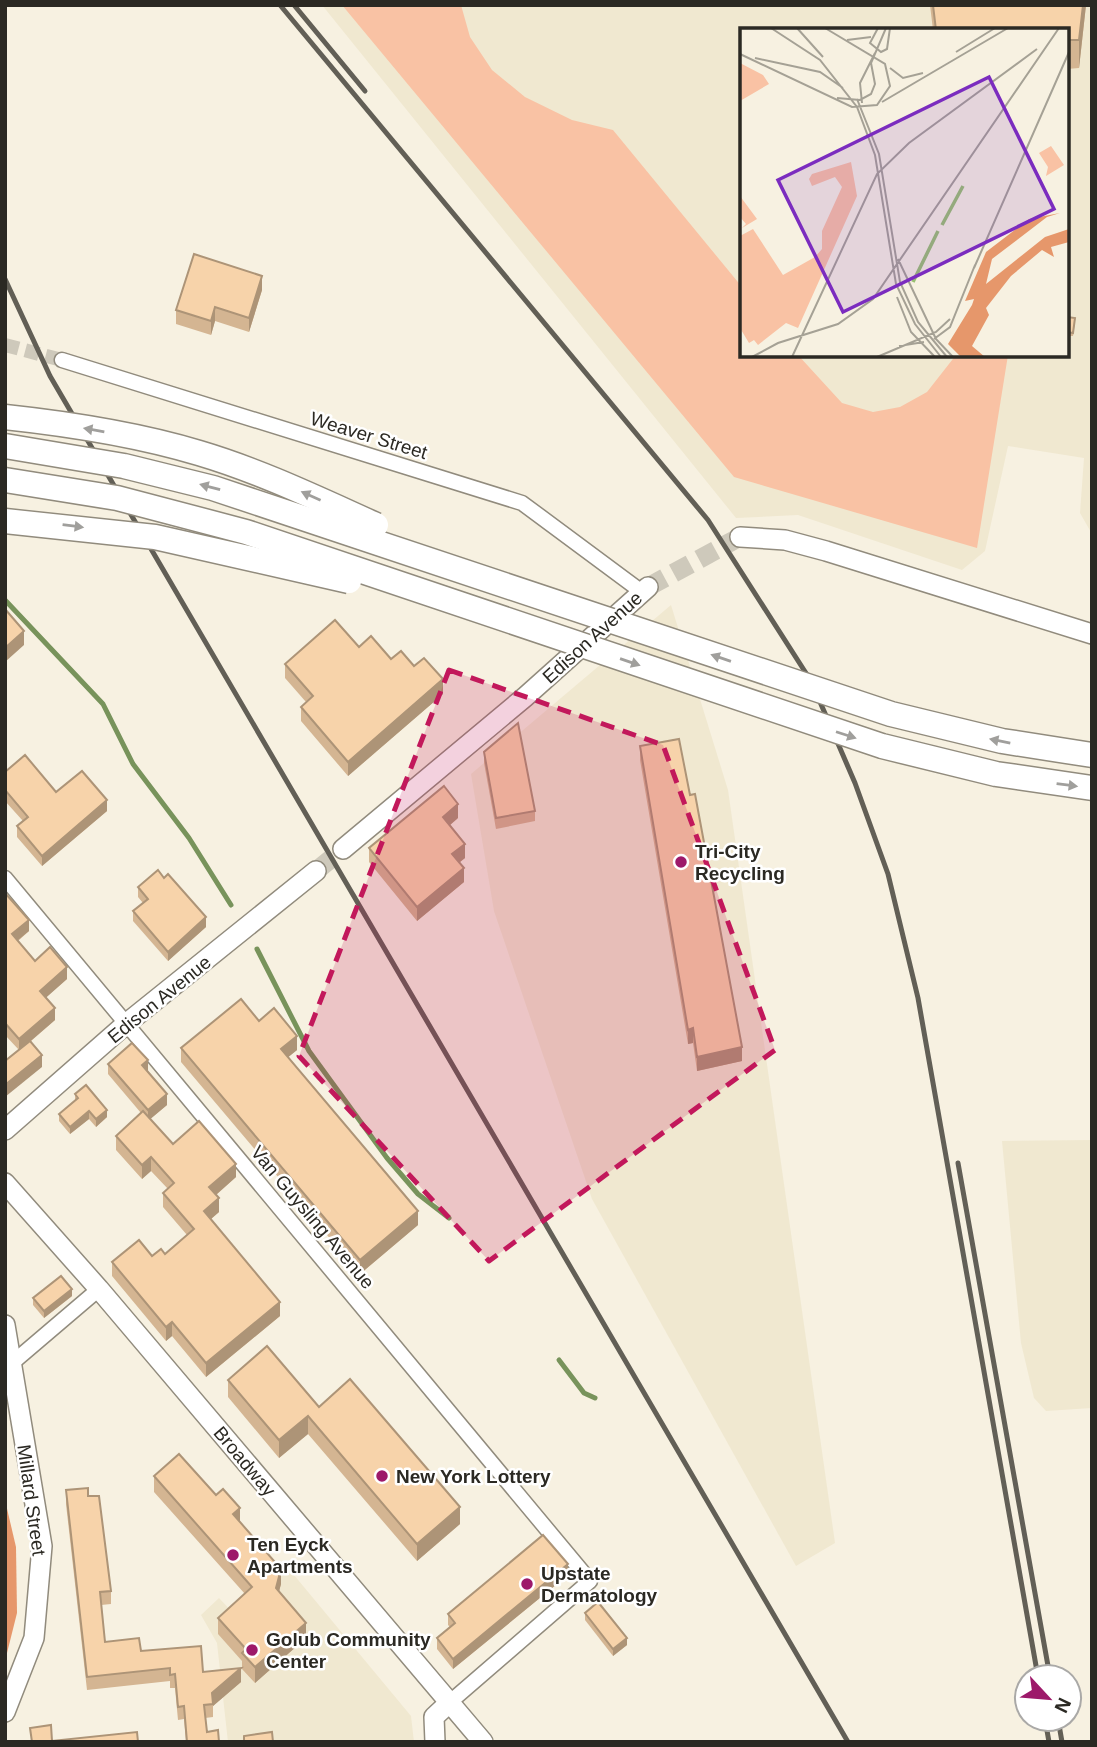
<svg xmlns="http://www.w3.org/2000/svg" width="1097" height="1747" font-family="Arial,sans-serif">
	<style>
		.built { fill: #f0e8d0; fill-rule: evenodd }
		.green { fill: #f9c2a4 }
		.forest { fill: #e6976b }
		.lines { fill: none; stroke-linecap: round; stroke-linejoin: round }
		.stream { stroke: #78935b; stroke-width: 5 }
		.street-tunnel { stroke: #cec9bb; stroke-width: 14; stroke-dasharray: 14 7; stroke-linecap: butt }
		.secondary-tunnel { stroke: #cec9bb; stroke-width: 19; stroke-dasharray: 19 10; stroke-linecap: butt }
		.street-casing { stroke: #918b7d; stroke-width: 17 }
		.secondary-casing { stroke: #918b7d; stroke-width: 22 }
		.street { stroke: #fff; stroke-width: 14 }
		.secondary { stroke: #fff; stroke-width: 19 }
		.rail { stroke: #625f56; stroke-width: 5 }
		.highway-bridge-casing { stroke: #918b7d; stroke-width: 27; stroke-linecap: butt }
		.highway-bridge { stroke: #fff; stroke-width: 24 }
		.wall { fill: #d4b592 }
		.shaded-wall { fill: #ad9477 }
		.building { fill: #f7d3aa; stroke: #ad9477; stroke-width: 2 }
		.oneway { fill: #a09f9c }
		.marked { fill: #c2185b; fill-opacity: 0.2; stroke: #c2185b; stroke-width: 5; stroke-dasharray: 14 9; stroke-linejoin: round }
		.poi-dot { fill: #9d196a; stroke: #fff; stroke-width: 2.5 }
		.labels { text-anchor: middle; stroke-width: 5; stroke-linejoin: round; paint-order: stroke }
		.street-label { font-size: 19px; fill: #2b2923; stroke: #fff }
		.poi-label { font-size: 19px; font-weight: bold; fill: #2b2923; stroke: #fff; text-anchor: start }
		.inset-river { fill: none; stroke: #99c073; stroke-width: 3.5 }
		.inset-road { fill: none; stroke: #a5a195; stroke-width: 2 }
		.view { fill: #7b2cbf; fill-opacity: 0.15; stroke: #7b2cbf; stroke-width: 3.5 }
		.inset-edge { fill: none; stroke: #2b2923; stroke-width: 3.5 }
	</style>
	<rect width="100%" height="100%" fill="#f7f1e1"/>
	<g class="built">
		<path d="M322 5H1092V534L1080 513 1084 458 1008 446 985 551 962 570 798 515 736 518ZM742 30H1067V355H742Z"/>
		<polygon points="671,605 728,790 835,1543 796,1566 592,1199 494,911 471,774"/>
		<polygon points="1092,1140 1092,1408 1046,1411 1034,1398 1021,1343 1002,1141"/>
		<polygon points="289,1569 411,1716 414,1742 228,1742 217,1643 201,1615 219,1598 234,1614"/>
	</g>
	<polygon class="green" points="342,5 461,5 470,37 492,70 525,97 572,120 613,130 742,287 742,355 798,355 842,403 873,412 900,407 927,392 956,355 1008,355 977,548 734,477"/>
	<polygon class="forest" points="5,1500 16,1547 17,1613 5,1661"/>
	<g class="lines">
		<g class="stream">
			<polyline points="5,600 103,704 133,764 189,838 231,905"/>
			<polyline points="257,949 309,1051 387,1158 418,1194 449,1218"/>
			<polyline points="559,1360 584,1393 595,1398"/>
		</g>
		<polyline class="street-tunnel" points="5,345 62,360"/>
		<g class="secondary-tunnel">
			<polyline points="648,587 740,537"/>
			<polyline points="316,871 343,849"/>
		</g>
		<defs>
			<g id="street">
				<polyline points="62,360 522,503 642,592"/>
				<polyline points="5,878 590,1581 449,1703"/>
				<polyline points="11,1364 99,1289"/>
			</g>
			<g id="secondary">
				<polyline points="740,537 785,540 826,551 1092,634"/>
				<polyline points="343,849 525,697 648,587"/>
				<polyline points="5,1130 127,1023 316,871"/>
				<polyline points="5,1183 99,1289 483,1742"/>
				<polyline points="5,1325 42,1546 34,1638 5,1712"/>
				<polyline points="435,1742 434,1717 449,1703"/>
			</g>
		</defs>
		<use href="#street" class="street-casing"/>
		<use href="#secondary" class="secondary-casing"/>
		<use href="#street" class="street"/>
		<use href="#secondary" class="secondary"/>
		<g class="rail">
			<polyline points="280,5 708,520 811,681 855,783 888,874 918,998 1038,1677"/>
			<polyline points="294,5 365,91"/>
			<polyline points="5,279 50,376 848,1742"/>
			<polyline points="958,1163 1050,1677"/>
			<polyline points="1045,1719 1049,1742"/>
			<polyline points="1058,1719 1062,1742"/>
		</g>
		<defs>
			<g id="highway-bridge">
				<path d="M5 417C70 424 136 434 199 453 260 471 318 499 376 525"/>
				<polyline points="5,446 124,466 213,488 891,714 1002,741 1092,755"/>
				<polyline points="5,480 117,498 246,532 882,746 996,774 1092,788"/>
				<polyline points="5,521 155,537 349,581"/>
			</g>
		</defs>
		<use href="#highway-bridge" class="highway-bridge-casing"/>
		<use href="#highway-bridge" class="highway-bridge"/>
	</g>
	<g class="wall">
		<polygon points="930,5 1086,5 1079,68 1067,69 1067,30 933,30"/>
		<polygon points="740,79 742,79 742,116 740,108"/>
		<polygon points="262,290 249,332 215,321 211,335 176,324 176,310"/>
		<polygon points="1067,317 1075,322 1073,336 1067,336"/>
		<polygon points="359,647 391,659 414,666 443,694 348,776 301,721 301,707 306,702 285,678 285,664"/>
		<polygon points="640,746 690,795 742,1061 697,1071 693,1043 688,1044 640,760"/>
		<polygon points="484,752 535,811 535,821 496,829 484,763"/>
		<polygon points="5,772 56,792 107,811 42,866 17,837 17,826 23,821 5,801"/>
		<polygon points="458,818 450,825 465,858 459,863 464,882 417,921 369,862 369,848"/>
		<polygon points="138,887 206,927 168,961 133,921 133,911 143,903 138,897"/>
		<polygon points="5,893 29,931 18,941 35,961 67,979 45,998 55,1020 31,1041 42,1067 19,1050 5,1035"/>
		<polygon points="259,1021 297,1050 288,1057 418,1225 360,1274 181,1062 181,1048"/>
		<polygon points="108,1064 167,1105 150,1119 173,1144 236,1177 216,1195 219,1212 211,1219 280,1316 206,1377 172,1336 166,1341 112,1276 112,1262 165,1254 187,1235 163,1207 163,1193 168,1189 151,1171 142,1179 116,1150 116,1136 141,1113 108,1074"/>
		<polygon points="75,1094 107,1117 96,1127 89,1119 70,1134 59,1121 59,1114 75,1101"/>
		<polygon points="72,1296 44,1318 33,1305 33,1298"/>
		<polygon points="228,1380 319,1407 460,1524 417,1561 308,1434 279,1458 228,1397"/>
		<polygon points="154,1476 240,1522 281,1584 279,1591 306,1638 255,1683 242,1669 242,1661 218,1634 218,1618 245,1594 154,1492"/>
		<polygon points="66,1490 88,1496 111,1591 111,1604 101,1605 105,1642 141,1651 203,1672 241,1682 213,1706 213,1717 205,1718 207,1732 219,1742 186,1742 184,1719 178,1720 175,1688 170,1688 170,1681 87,1690 66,1504"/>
		<polygon points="568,1575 453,1669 437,1649 437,1638 450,1627 448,1625 448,1614"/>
		<polygon points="585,1613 627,1645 613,1656 585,1620"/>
	</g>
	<g class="shaded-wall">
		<polygon points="1083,5 1086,5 1079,68 1079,40"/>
		<polygon points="262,276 262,290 249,332 249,318"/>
		<polygon points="215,307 215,321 211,335 211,321"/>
		<polygon points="24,631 24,645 5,662 5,648"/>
		<polygon points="443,679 443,694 348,776 348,762"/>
		<polygon points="107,800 107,811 42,866 42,856"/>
		<polygon points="458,804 458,818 443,831 443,817"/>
		<polygon points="465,844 465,858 452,868 452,854"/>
		<polygon points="464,868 464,882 417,921 417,907"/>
		<polygon points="206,917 206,927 168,961 168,952"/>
		<polygon points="29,920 29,931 12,945 12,934"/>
		<polygon points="67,967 67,979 40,1003 40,991"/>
		<polygon points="55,1008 55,1020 19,1051 19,1039"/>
		<polygon points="693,1028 693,1043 688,1044 688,1030"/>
		<polygon points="297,1036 297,1050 281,1063 281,1049"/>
		<polygon points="742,1047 742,1061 697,1071 697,1057"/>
		<polygon points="42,1055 42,1067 5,1097 5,1085"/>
		<polygon points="148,1060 148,1071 142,1065"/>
		<polygon points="167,1094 167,1105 148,1121 148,1110"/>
		<polygon points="107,1110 107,1117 96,1127 96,1119"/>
		<polygon points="89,1111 89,1119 70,1134 70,1127"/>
		<polygon points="151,1157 151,1171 142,1179 142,1165"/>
		<polygon points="236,1164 236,1177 209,1201 209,1187"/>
		<polygon points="219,1198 219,1212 204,1225 204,1211"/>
		<polygon points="418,1211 418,1225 360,1274 360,1260"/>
		<polygon points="72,1289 72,1296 44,1318 44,1311"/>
		<polygon points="280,1302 280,1316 206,1377 206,1363"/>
		<polygon points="172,1322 172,1336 166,1341 166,1327"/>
		<polygon points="308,1416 308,1434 279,1458 279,1440"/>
		<polygon points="460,1507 460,1524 417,1561 417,1544"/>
		<polygon points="240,1508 240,1524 233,1514"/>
		<polygon points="568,1564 568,1575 453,1669 453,1659"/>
		<polygon points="281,1569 281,1584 276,1603 276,1588"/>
		<polygon points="306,1623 306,1638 255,1683 255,1667"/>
		<polygon points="627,1638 627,1645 613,1656 613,1649"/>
		<polygon points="241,1668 241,1682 213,1706 212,1693"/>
	</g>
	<g class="building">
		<polygon points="933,5 1083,5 1079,40 1067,40 1067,30 936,30"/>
		<polygon points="194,254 262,276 249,318 215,307 211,321 176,310"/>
		<polygon points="1067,317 1075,318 1073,333 1067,332"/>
		<polygon points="5,609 24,631 5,648"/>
		<polygon points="335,620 359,647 371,636 391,659 401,651 414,666 424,658 443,679 348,762 301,707 313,696 285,664"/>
		<polygon points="518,723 535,811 496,818 484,752"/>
		<polygon points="679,739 690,795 695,794 742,1047 697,1057 693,1028 688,1030 640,746"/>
		<polygon points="25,755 56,792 82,771 107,800 42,856 17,826 28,817 5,790 5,772"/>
		<polygon points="444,786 458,804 443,817 465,844 452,854 464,868 417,907 369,848"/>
		<polygon points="158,870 164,878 168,874 206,917 168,952 133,911 148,899 138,887"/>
		<polygon points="5,893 29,920 12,934 35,961 50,947 67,967 40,991 55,1008 19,1039 5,1023"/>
		<polygon points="241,999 259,1021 274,1008 297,1036 281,1049 418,1211 360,1260 181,1048"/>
		<polygon points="30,1041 42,1055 5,1085 5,1061"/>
		<polygon points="132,1043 148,1060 142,1065 167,1094 148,1110 108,1064"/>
		<polygon points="86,1085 107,1110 96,1119 89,1111 70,1127 59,1114 78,1098 75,1094"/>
		<polygon points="143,1111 173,1144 199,1121 236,1164 209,1187 219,1198 204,1211 280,1302 206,1363 172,1322 166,1327 112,1262 139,1240 152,1256 161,1249 165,1254 194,1229 163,1193 174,1183 151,1157 142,1165 116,1136"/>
		<polygon points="61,1276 72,1289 44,1311 33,1298"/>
		<polygon points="267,1346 319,1407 350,1379 460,1507 417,1544 308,1416 279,1440 228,1380"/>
		<polygon points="179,1454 216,1495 223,1489 240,1508 233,1514 281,1569 276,1588 306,1623 255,1667 242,1653 246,1649 218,1618 252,1587 154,1476"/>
		<polygon points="88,1488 88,1496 99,1496 111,1591 100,1592 105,1642 139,1638 141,1651 201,1646 203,1672 241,1668 212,1693 213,1704 204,1705 207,1732 218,1730 219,1742 187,1742 184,1706 178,1707 175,1674 170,1675 170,1668 87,1677 66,1490"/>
		<polygon points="543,1535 568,1564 453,1659 437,1638 455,1623 448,1614"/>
		<polygon points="598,1602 627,1638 613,1649 585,1613"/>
		<polygon points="51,1725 52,1741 137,1732 138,1742 32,1742 30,1728"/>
		<polygon points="272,1732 273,1742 244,1742 244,1736"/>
	</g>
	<defs><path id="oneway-solid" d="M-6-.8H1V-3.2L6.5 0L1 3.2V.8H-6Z" transform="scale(1.75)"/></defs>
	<g class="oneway">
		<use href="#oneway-solid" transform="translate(94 430) rotate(-170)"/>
		<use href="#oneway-solid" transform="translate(210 487) rotate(-165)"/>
		<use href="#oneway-solid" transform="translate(311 496) rotate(-156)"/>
		<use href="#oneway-solid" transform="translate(73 526) rotate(7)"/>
		<use href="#oneway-solid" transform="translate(721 658) rotate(-161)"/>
		<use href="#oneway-solid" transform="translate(630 662) rotate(19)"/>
		<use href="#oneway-solid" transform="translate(846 735) rotate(18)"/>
		<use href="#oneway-solid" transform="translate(1000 741) rotate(-169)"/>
		<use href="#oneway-solid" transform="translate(1067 785) rotate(7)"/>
	</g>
	<path class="marked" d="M449 670 663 745 775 1050 489 1261 299 1056Z"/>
	<g class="poi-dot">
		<circle cx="681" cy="862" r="7"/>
		<circle cx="382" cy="1476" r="7"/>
		<circle cx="233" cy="1555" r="7"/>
		<circle cx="527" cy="1584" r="7"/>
		<circle cx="252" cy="1650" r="7"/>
	</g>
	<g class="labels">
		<g class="street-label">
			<text transform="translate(369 435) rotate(17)" y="7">Weaver Street</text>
			<text transform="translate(592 637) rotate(-42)" y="7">Edison Avenue</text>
			<text transform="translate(159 999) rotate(-39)" y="7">Edison Avenue</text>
			<text transform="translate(313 1217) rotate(50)" y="7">Van Guysling Avenue</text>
			<text transform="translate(245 1461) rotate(50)" y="7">Broadway</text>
			<text transform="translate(32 1500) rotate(82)" y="7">Millard Street</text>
		</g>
		<g class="poi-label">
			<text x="695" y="858">Tri-City<tspan x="695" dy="22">Recycling</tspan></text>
			<text x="396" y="1483">New York Lottery</text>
			<text x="247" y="1551">Ten Eyck<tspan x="247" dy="22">Apartments</tspan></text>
			<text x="541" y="1580">Upstate<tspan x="541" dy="22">Dermatology</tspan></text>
			<text x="266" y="1646">Golub Community<tspan x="266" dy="22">Center</tspan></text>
		</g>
	</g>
	<g transform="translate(740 28)">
		<rect width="329" height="329" fill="#f7f1e1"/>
		<path d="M0 35 23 47 29 56 0 73ZM311 118 324 137 306 148 308 139 299 125ZM111 134 117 168 58 300 46 295 18 317 14 312 9 315 0 300V208L13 201 43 247 75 229 82 221V203L102 159 95 149 72 158 69 151 72 146ZM0 168 17 191 2 200 6 196 0 189Z" fill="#f9c2a4"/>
		<path d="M320 185 307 189 252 231 246 256 305 209 329 201V214L311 219 314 229 302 222 271 248 246 280 249 287 232 318 245 329H221L208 316 232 277 234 271 225 273 246 224 289 191Z" fill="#e6976b"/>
		<path class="inset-river" d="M202 197 223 158M173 254 198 203"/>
		<path class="inset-road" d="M31 0 80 32 117 79 135 127 156 256 175 296 201 329M57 0 83 29M138 0 130 15 141 24 147 21 150 0M107 12 131 9M216 24 255 0M0 26 112 79 137 77 150 58 145 36 85 0M15 30 80 44 103 60M150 40 163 50 183 45M97 70 120 72 131 66 135 56 131 35 146 0M117 71 139 126 160 254 178 294 207 329M142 74 268 0M122 75 120 55 135 25M158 231 196 311M234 240 329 24M157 269 171 304 195 329M195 310 213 329M194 311 210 299 235 237M159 318 184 314M12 329 38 315 98 296 133 271 319 0M52 329 137 146 169 115 297 21M137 329 196 304 210 291"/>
		<path class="view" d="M249 49 314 181 103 284 38 152Z"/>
		<rect width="329" height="329" class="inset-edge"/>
	</g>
	<rect width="1097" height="1747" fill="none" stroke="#2b2923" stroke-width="14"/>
	<g transform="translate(1048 1698) rotate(116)"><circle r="33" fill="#ffffff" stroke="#aaa9a7" stroke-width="2"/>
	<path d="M0-5L12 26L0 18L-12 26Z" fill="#9d196a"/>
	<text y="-10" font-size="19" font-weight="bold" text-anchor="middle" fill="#2b2923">N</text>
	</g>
</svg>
